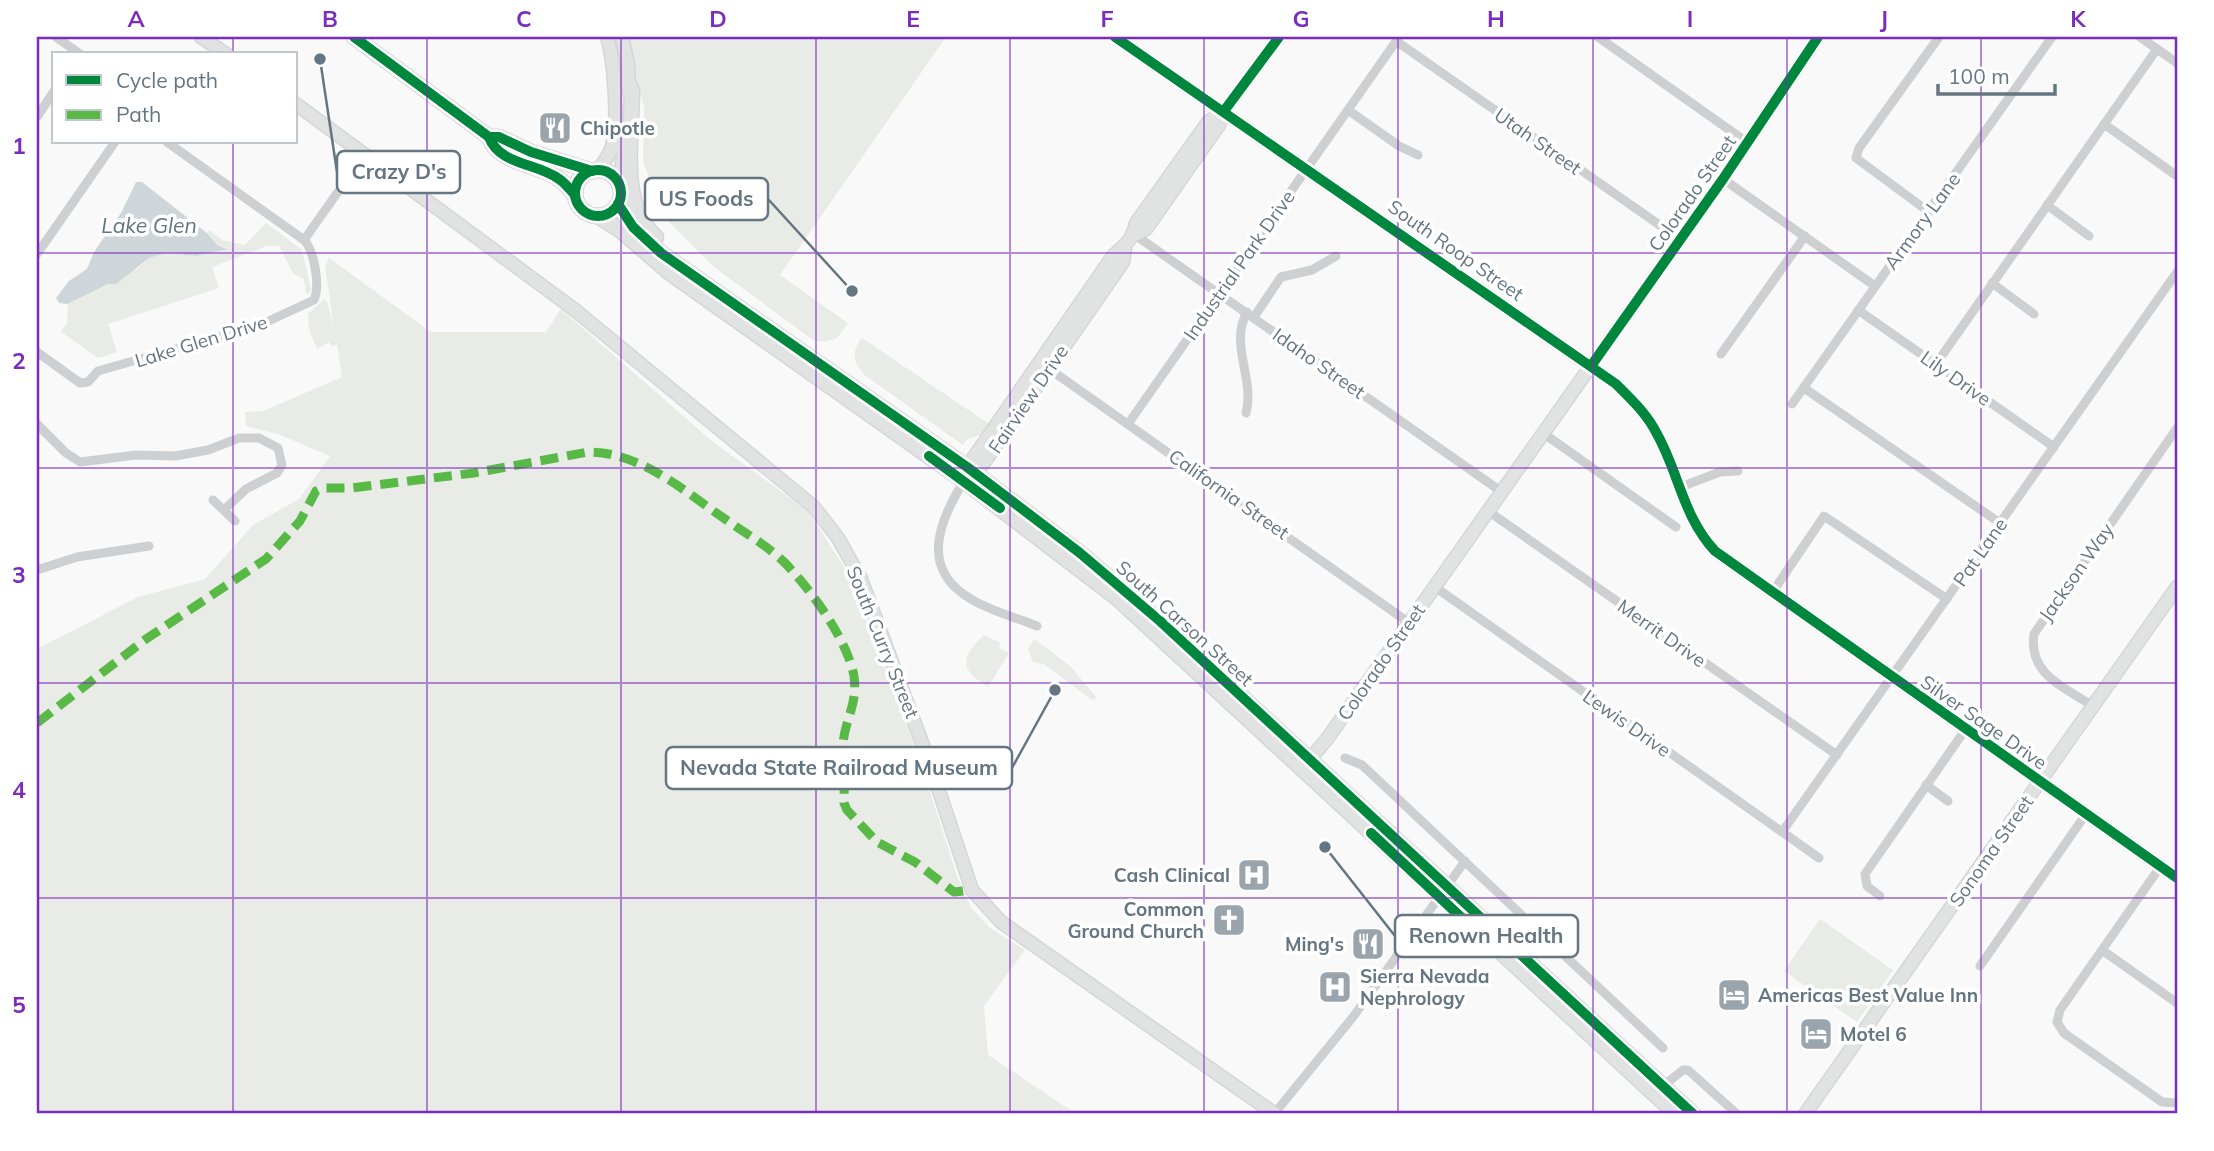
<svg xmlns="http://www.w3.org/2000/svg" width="2214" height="1151" font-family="Mulish,sans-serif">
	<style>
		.green { fill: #e8ebe6 }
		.water { fill: #ced6d9 }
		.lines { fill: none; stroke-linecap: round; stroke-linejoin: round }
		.secondary-casing { stroke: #d5d6d7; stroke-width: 15 }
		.primary-casing { stroke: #d5d6d7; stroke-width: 17 }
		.street { stroke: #cecfd0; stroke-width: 9 }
		.secondary { stroke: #e1e2e2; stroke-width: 12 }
		.primary { stroke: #e1e2e2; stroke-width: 14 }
		.quiet { stroke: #58b947; stroke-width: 9; stroke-dasharray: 18 9; stroke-linecap: butt }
		.cycleway-casing { stroke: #fff; stroke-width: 15 }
		.cycleway { stroke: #00873e; stroke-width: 10 }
		.grid { fill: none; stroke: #7b2cbf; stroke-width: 2; stroke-opacity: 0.55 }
		.labels { text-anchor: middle; stroke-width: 7; stroke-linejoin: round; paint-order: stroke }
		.poi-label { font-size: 19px; font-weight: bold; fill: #657683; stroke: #fff; text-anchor: start }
		.street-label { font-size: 19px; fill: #657683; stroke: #fff }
		.water-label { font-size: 21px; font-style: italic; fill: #60757c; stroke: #fff }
		.leader { fill: none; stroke: #657683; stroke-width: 2.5 }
		.callout-dot { fill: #657683; stroke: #fff; stroke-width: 2.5 }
		.callout { fill: #fff; stroke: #657683; stroke-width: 2.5 }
		.callout-label { font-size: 21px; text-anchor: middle; font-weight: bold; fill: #657683 }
		.neatline { fill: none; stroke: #7b2cbf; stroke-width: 2.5 }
		.grid-label { font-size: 23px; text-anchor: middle; font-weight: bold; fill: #7b2cbf }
	</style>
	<rect width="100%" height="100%" fill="#f9f9f9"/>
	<g class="green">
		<polygon points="622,37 946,37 780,275 848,323 837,338 824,342 813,340 714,267 662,215 643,161 644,106"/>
		<polygon points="266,223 302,250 311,289 309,294 306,293 304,279 293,273 279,246 267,246 212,267 219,288 108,324 117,352 98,358 61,332 67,323 68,303 137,269 149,258 166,253 196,256 227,248 217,245 207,233 209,230 222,240 245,245"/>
		<polygon points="329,258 431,332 546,332 561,309 713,442 808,511 848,573 909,727 958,879 972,909 990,928 1025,950 984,1006 988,1055 1076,1114 37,1114 37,649 138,597 205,579 253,525 299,499 330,456 278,434 246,426 245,412 263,411 342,377 337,344 331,347 329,342 317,349 309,329 308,314 324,299 327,301 334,328 325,266"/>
		<path d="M862 338 989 424 980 435 967 439 963 445 866 376C854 365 850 351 862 338Z"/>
		<path d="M984 635 1001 643 999 648 1009 653 988 687C959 669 960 658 984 635Z"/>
		<polygon points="1034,639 1070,666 1097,698 1092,700 1044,664 1033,662 1028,649"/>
		<polygon points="1820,919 1893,970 1857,1022 1784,971"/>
	</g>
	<polygon class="water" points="136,182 142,182 207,233 217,245 227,249 196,256 166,253 149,258 116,284 108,284 67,304 59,303 56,298 69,281 87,269 94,252 121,213"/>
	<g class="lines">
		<defs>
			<g id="secondary">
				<polyline points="201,37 226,54"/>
				<polyline points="622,37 628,64 629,92"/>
				<path d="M1115 37 1616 384C1632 400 1647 414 1657 434 1679 473 1683 517 1715 551L2177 878"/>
				<polyline points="296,104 575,310 814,507 838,538 861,579 929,761 972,890 1001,922 1275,1114"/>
				<path d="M598 170C604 162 610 155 612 146 619 123 614 60 607 37"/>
				<polyline points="620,185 624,141"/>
				<polyline points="1135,235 1146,229 1219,125 1224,111 1279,37"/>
				<path d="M965 474 974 457 1113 256C1126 244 1132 241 1136 223L1208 122 1224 111"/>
				<polyline points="969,479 983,464 1123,262 1125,249"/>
				<polyline points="1305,765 1327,739 1723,179 1818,37"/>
				<polyline points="1805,1114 2177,587"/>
			</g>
			<g id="primary">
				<polyline points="354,37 489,137 499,137 531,152 592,171"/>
				<path d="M629 84 632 91C632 136 618 205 656 237"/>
				<path d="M489 137C499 165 538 163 559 179 565 183 570 189 575 195"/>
				<circle cx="598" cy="193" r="23"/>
				<polyline points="618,204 633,227 661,253 967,467 1080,553 1160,621 1693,1114"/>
				<polyline points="598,216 620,230 670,273 964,481 1117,598 1676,1114"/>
			</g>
		</defs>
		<use href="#secondary" class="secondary-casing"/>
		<use href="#primary" class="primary-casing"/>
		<g class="street">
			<polyline points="56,37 80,54"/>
			<polyline points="1598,37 1748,143"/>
			<polyline points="2140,37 2177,63"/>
			<polyline points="1396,41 1681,240"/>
			<polyline points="1348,110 1399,146 1418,155"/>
			<polyline points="37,117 54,91"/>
			<polyline points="2104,124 2177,176"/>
			<polyline points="1723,179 1875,286"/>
			<polyline points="2047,205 2089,236"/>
			<polyline points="1929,212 1856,158 1859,148 1939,37"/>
			<polyline points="1135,235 1502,492"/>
			<polyline points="304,240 364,155"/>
			<polyline points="37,254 115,142"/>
			<polyline points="1992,283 2034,314"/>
			<polyline points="1858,310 2054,447"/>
			<polyline points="1254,317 1281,277 1312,270 1336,256"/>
			<path d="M37 352 80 383 88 382 98 371 260 325 314 300C320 286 315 252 304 240L167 142"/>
			<polyline points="1721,354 1805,236"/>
			<polyline points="1936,364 2157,49"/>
			<polyline points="1048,368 1408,622"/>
			<polyline points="1804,388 2000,523"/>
			<polyline points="1792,404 2052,37"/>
			<path d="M1246 413C1255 379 1229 344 1247 312"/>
			<polyline points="37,424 66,453 80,462 136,455 175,456 208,450 239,438 259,438 278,448 282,465 277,473 246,489 224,510"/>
			<polyline points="1128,424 1399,37"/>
			<polyline points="1543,433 1676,527"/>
			<path d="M964 481C939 521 919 569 971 599 990 611 1015 617 1037 626"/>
			<polyline points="1678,488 1720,472 1738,471"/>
			<polyline points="213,500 235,521"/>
			<polyline points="1488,511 1837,755"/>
			<polyline points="37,570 77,557 149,546"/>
			<polyline points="1435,587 1819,858"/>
			<polyline points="1772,593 1824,516 1947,599"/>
			<path d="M2093 706C2064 687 2028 674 2034 634L2177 428"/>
			<polyline points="1345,758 1362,765 1663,1048"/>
			<polyline points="1926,785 1948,801"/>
			<polyline points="1782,832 2177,272"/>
			<polyline points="1880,896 1867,886 1865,874 1965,730"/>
			<polyline points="2102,950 2160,867"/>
			<polyline points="1980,966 2086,814"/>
			<polyline points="2177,1003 2102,950 2060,1010 2057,1022 2064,1033 2162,1102 2177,1103"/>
			<polyline points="1663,1086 1683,1070 1688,1070 1737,1114"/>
			<polyline points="1274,1114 1353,1017 1465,861"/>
		</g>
		<use href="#secondary" class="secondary"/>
		<use href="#primary" class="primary"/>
		<path class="quiet" d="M37 723 146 639 266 559 300 521 316 491 322 488H351L474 473 588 452C641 452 684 491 725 519 745 533 768 546 785 563 811 590 847 639 854 676 858 704 845 719 843 744 842 763 845 783 844 803L847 810 877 842 915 862 954 892 972 890"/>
		<defs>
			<g id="cycleway">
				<polyline points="354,37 489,137 499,137 531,152 592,171"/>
				<path d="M1115 37 1616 384C1632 400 1647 414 1657 434 1679 473 1683 517 1715 551L2177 878"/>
				<polyline points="1224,111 1279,37"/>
				<path d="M489 137C499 165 538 163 559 179 565 183 570 189 575 195"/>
				<circle cx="598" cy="193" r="23"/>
				<polyline points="618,204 633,227 661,253 967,467 1080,553 1160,621 1693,1114"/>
				<polyline points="1591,366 1723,179 1818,37"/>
				<polyline points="929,456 1000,508"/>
				<polyline points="1371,833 1496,950"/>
			</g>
		</defs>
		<use href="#cycleway" class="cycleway-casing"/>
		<use href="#cycleway" class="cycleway"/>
	</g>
	<path class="grid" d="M233 37V54M427 37V1114M621 37V1114M816 37V1114M1010 37V1114M1204 37V1114M1398 37V1114M1593 37V1114M1787 37V1114M1981 37V1114M233 142V1114M37 253H2177M37 468H2177M37 683H2177M37 898H2177"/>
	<defs>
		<symbol id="restaurant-square" viewBox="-11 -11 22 22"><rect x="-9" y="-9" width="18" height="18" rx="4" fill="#99a4ac" stroke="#fff"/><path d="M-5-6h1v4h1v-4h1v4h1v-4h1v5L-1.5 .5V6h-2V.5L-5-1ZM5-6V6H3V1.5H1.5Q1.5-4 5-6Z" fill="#fff"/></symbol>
		<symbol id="hospital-square" viewBox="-11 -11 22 22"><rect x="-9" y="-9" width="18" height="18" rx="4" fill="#99a4ac" stroke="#fff"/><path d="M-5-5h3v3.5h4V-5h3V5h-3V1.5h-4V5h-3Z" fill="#fff"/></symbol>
		<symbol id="church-square" viewBox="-11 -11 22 22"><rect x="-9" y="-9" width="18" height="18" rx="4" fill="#99a4ac" stroke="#fff"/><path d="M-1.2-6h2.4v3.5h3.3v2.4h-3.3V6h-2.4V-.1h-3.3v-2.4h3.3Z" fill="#fff"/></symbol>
		<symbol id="hotel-square" viewBox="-11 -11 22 22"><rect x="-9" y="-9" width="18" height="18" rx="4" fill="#99a4ac" stroke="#fff"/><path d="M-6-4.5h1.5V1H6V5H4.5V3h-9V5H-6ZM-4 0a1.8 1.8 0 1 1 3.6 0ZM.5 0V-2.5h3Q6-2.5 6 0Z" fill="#fff"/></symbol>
	</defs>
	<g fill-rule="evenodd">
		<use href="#restaurant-square" x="536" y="109" width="38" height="38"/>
		<use href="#hospital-square" x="1235" y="856" width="38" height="38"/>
		<use href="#church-square" x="1210" y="901" width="38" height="38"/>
		<use href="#restaurant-square" x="1349" y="925" width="38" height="38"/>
		<use href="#hospital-square" x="1316" y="968" width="38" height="38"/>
		<use href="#hotel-square" x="1715" y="976" width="38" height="38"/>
		<use href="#hotel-square" x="1797" y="1015" width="38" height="38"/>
	</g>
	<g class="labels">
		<g class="poi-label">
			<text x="580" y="135">Chipotle</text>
			<text x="1230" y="882" text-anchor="end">Cash Clinical</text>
			<text x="1204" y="916" text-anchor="end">Common<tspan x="1204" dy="22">Ground Church</tspan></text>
			<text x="1344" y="951" text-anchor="end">Ming's</text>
			<text x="1360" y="983">Sierra Nevada<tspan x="1360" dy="22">Nephrology</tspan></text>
			<text x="1758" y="1002">Americas Best Value Inn</text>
			<text x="1840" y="1041">Motel 6</text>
		</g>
		<g class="street-label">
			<text transform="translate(1538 141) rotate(35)" y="7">Utah Street</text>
			<text transform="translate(1692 193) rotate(-55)" y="7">Colorado Street</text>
			<text transform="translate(1922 221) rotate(-54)" y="7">Armory Lane</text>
			<text transform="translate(1456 250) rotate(35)" y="7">South Roop Street</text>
			<text transform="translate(1239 265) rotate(-55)" y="7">Industrial Park Drive</text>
			<text transform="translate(201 341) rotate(-17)" y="7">Lake Glen Drive</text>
			<text transform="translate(1319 363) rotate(35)" y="7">Idaho Street</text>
			<text transform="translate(1956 378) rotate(35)" y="7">Lily Drive</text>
			<text transform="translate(1028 399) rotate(-56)" y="7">Fairview Drive</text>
			<text transform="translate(1229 494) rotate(35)" y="7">California Street</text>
			<text transform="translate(1980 552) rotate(-55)" y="7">Pat Lane</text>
			<text transform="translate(2076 572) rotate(-55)" y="7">Jackson Way</text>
			<text transform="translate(1185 623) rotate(42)" y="7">South Carson Street</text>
			<text transform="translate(1662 633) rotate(35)" y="7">Merrit Drive</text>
			<text transform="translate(883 642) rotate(68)" y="7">South Curry Street</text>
			<text transform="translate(1381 662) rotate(-55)" y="7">Colorado Street</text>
			<text transform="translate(1984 722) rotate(35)" y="7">Silver Sage Drive</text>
			<text transform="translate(1627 723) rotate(35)" y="7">Lewis Drive</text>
			<text transform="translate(1991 851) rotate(-55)" y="7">Sonoma Street</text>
		</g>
		<g class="water-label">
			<text x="149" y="233">Lake Glen</text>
		</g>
	</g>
	<path class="leader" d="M320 59L337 172M852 291L768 199M1055 690L1012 768M1325 847L1395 936"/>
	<g class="callout-dot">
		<circle cx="320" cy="59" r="7"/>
		<circle cx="852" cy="291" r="7"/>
		<circle cx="1055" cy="690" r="7"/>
		<circle cx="1325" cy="847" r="7"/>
	</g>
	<g class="callout">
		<rect x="337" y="151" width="123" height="42" rx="7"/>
		<rect x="645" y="178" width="123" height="42" rx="7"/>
		<rect x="666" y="747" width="346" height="42" rx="7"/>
		<rect x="1395" y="915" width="183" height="42" rx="7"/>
	</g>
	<g class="callout-label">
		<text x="399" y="179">Crazy D's</text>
		<text x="706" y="206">US Foods</text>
		<text x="839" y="775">Nevada State Railroad Museum</text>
		<text x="1486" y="943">Renown Health</text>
	</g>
	<rect width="2214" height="1151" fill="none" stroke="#ffffff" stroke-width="77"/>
	<rect x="52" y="52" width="245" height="91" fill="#ffffff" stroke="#c1c8cd" stroke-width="2"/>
	<rect x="66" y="75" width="35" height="10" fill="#00873e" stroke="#c1c8cd" stroke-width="2"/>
	<text x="116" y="88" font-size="21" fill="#657683">Cycle path</text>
	<rect x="66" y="110" width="35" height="10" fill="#58b947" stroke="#c1c8cd" stroke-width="2"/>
	<text x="116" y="122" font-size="21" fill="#657683">Path</text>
	<path d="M1938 84v10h117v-10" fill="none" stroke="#657683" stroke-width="3.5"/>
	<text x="1948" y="84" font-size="21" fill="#657683" stroke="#ffffff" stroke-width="5" paint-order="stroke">100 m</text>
	<rect x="38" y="38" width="2138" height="1074" class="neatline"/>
	<g class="grid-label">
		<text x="136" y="27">A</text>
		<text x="330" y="27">B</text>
		<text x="524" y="27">C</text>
		<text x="718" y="27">D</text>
		<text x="913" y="27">E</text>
		<text x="1107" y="27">F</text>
		<text x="1301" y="27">G</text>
		<text x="1496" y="27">H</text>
		<text x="1690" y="27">I</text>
		<text x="1884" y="27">J</text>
		<text x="2078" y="27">K</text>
		<text x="19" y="154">1</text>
		<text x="19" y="369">2</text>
		<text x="19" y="583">3</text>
		<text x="19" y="798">4</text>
		<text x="19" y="1013">5</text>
	</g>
</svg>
